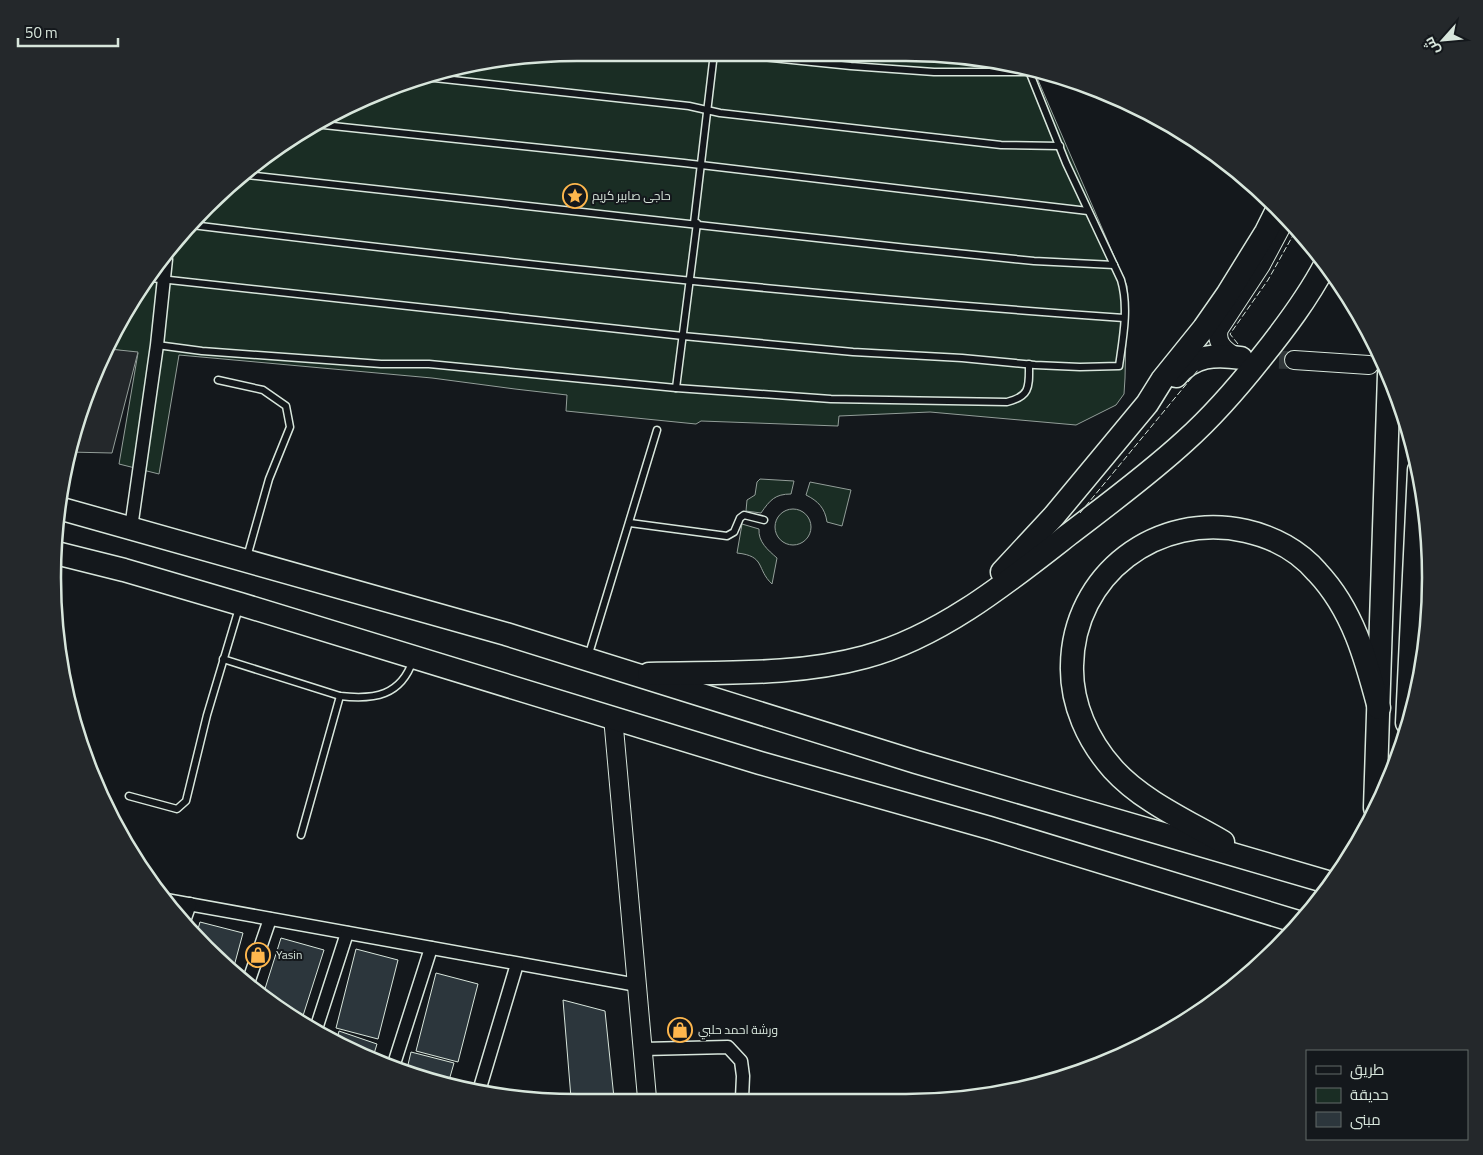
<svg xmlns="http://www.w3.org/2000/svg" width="1483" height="1155" font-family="'Titillium Web',Cairo,sans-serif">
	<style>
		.green { fill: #1a2d24; stroke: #939e99 }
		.parking { fill: #24282b; stroke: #939e99 }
		.building { fill: #2c363c; stroke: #d8e6dc }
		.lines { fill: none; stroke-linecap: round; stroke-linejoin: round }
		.secondary-tunnel { stroke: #313739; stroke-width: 18; stroke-dasharray: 18 9; stroke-linecap: butt }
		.lane-casing { stroke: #d8e6dc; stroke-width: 9 }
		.street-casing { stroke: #d8e6dc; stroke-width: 15 }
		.secondary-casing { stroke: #d8e6dc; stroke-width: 20 }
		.highway-casing { stroke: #d8e6dc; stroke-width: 25 }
		.lane { stroke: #14181c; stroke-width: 6 }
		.street { stroke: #14181c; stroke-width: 12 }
		.secondary { stroke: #14181c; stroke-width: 18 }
		.highway { stroke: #14181c; stroke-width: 22 }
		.fence { stroke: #d8e6dc; stroke-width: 1; stroke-dasharray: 6 2.5; stroke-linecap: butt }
		.labels { text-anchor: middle; stroke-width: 4; stroke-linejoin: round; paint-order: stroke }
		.poi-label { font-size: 12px; fill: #d8e6dc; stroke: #14181c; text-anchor: start }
		.rim { fill: none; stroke: #d8e6dc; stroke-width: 2.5 }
	</style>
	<rect width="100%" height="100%" fill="#14181c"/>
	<g class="green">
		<polygon points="578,53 940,54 1035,73 1127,286 1125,378 1124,394 1116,405 1076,425 930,412 839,416 838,426 701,421 696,424 566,411 567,395 515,389 432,378 179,355 159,474 119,464 138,353 109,349 123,315 206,206 315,123 441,70"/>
		<path d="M760 479 794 481 791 494C775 494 770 500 761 513L746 511 747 500 755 495 757 482Z"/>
		<path d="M810 482 851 490 842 526 827 522C825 508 818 501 806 495Z"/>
		<circle cx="793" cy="527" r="18"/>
		<path d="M742 524 759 529C758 542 768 550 777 558L772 584C756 569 766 556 737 553Z"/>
	</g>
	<polygon class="parking" points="109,349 138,352 112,453 69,452 70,442"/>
	<g class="building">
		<polygon points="200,922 243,933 233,970 206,949 196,936"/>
		<polygon points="281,938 324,950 301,1022 286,1014 263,995"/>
		<polygon points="356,949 398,960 378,1039 336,1028"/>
		<polygon points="436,973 478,984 458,1062 416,1051"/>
		<polygon points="563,1000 605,1011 614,1098 571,1098"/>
		<polygon points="339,1031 377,1044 373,1057 337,1039"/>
		<polygon points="411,1052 454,1063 448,1084 406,1073"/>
	</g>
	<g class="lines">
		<polyline class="secondary-tunnel" points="1252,359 1294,360"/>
		<defs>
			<g id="lane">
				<polyline points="723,53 851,66 934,72 1029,72"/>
				<polyline points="425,77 689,106 720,113 1001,145 1060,146"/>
				<polyline points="314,124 684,163 1088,211"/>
				<polyline points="247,175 907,248 1034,261 1114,265"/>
				<polyline points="694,223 714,53"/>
				<path d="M192 225C502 263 813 296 1124 318"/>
				<path d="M151 278 683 336 853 352 962 358 1035 365 1080 367 1119 366C1123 338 1129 307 1121 280L1066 163 1029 71"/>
				<path d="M157 345 202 351 381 364H429L676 388 831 399 1007 402C1031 396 1029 386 1029 364"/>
				<polyline points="218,380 263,390 286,406 290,427 269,479 247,557"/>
				<polyline points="676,388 697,223"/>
				<polyline points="630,523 727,536 734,532 740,518 744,515 764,520"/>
				<polyline points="588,657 657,430"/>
				<path d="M223 659 340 696C374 700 401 696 413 660"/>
				<polyline points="129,796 177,809 186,801 207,715 239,608"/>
				<polyline points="301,835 340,696"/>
			</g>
			<g id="street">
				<polyline points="131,528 157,345 166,259"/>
				<polyline points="166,900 637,985"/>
				<polyline points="184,921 190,904"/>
				<polyline points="248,983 270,919"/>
				<polyline points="316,1029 347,933"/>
				<polyline points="643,1049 728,1047 741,1061 743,1076 742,1098"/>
				<polyline points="393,1067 431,948"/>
				<polyline points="479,1091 517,964"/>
			</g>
			<g id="secondary">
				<path d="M1235 357C1225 350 1215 343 1219 329L1261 265 1286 218"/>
				<polyline points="1294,360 1369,365"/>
				<polyline points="613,717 647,1098"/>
			</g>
			<g id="highway">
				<path d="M1176 376C1194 355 1215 354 1241 358"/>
				<polyline points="62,509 506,634 916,762 1331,883"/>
				<polyline points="56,553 124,570 240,604 760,763 990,828 1298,922"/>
				<polyline points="1002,572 1054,516 1147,404 1162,380 1204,328 1227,295 1266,232 1278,208"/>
				<path d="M649 674C721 672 796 676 865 657 940 637 1008 582 1068 535 1107 505 1148 475 1185 441 1213 416 1238 387 1261 358 1285 328 1307 299 1325 265"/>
				<polyline points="1407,723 1419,470"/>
				<polyline points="1375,808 1389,374"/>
				<path d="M1223 842C1187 821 1142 801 1113 769 1088 741 1071 704 1072 666 1073 574 1158 511 1246 531 1273 537 1299 551 1317 572 1353 610 1366 659 1379 708"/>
			</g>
		</defs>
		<use href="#lane" class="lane-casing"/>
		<use href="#street" class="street-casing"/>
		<use href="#secondary" class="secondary-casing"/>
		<use href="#highway" class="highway-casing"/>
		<use href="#lane" class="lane"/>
		<use href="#street" class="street"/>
		<use href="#secondary" class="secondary"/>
		<use href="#highway" class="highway"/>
		<g class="fence">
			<polyline points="1238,344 1230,334 1268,280 1296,230"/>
			<polyline points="1080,513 1198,370"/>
		</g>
	</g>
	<defs>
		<symbol id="sight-ring" viewBox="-11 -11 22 22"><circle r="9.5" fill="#14181c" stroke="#ffb74d" stroke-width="1.5"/><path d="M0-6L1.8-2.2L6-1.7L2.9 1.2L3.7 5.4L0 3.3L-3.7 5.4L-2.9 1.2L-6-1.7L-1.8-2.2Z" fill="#ffb74d"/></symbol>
		<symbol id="shop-ring" viewBox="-11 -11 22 22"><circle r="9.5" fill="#14181c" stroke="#ffb74d" stroke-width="1.5"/><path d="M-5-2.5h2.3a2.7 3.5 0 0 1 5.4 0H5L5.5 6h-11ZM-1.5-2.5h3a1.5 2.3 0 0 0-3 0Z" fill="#ffb74d"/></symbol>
	</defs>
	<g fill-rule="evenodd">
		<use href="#sight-ring" x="561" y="182" width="28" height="28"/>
		<use href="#shop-ring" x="244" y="941" width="28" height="28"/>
		<use href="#shop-ring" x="666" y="1016" width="28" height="28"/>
	</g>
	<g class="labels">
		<g class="poi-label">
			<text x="592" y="200">حاجی صابیر کریم</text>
			<text x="276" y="959">Yasin</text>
			<text x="698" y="1034">ورشة احمد حلبي</text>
		</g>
	</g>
	<path d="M0 0H1483V1155H0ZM577 61H906A516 516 0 0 1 1422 577V578A516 516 0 0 1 906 1094H577A516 516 0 0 1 61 578V577A516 516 0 0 1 577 61Z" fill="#24282b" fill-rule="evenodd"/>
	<path class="rim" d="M577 61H906A516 516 0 0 1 1422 577V578A516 516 0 0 1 906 1094H577A516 516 0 0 1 61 578V577A516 516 0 0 1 577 61Z"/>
	<rect x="1306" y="1050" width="162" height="90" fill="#14181c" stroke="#626a69"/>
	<rect x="1316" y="1066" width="25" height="8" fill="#14181c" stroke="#626a69"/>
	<text x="1350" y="1075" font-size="15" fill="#d8e6dc">طريق</text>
	<rect x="1316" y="1088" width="25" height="15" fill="#1a2d24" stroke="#626a69"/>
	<text x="1350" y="1100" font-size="15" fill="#d8e6dc">حديقة</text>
	<rect x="1316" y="1112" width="25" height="15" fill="#2c363c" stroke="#626a69"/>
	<text x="1350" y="1125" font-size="15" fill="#d8e6dc">مبنى</text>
	<g transform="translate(1443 40) rotate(243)" stroke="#14181c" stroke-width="4" paint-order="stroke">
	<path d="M0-4L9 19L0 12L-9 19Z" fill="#d8e6dc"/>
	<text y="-8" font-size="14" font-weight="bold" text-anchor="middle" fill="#d8e6dc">ش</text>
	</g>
	<path d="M18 38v8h100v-8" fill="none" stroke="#d8e6dc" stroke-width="2.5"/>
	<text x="25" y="38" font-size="15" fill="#d8e6dc" stroke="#14181c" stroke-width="4" paint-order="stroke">50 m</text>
</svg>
